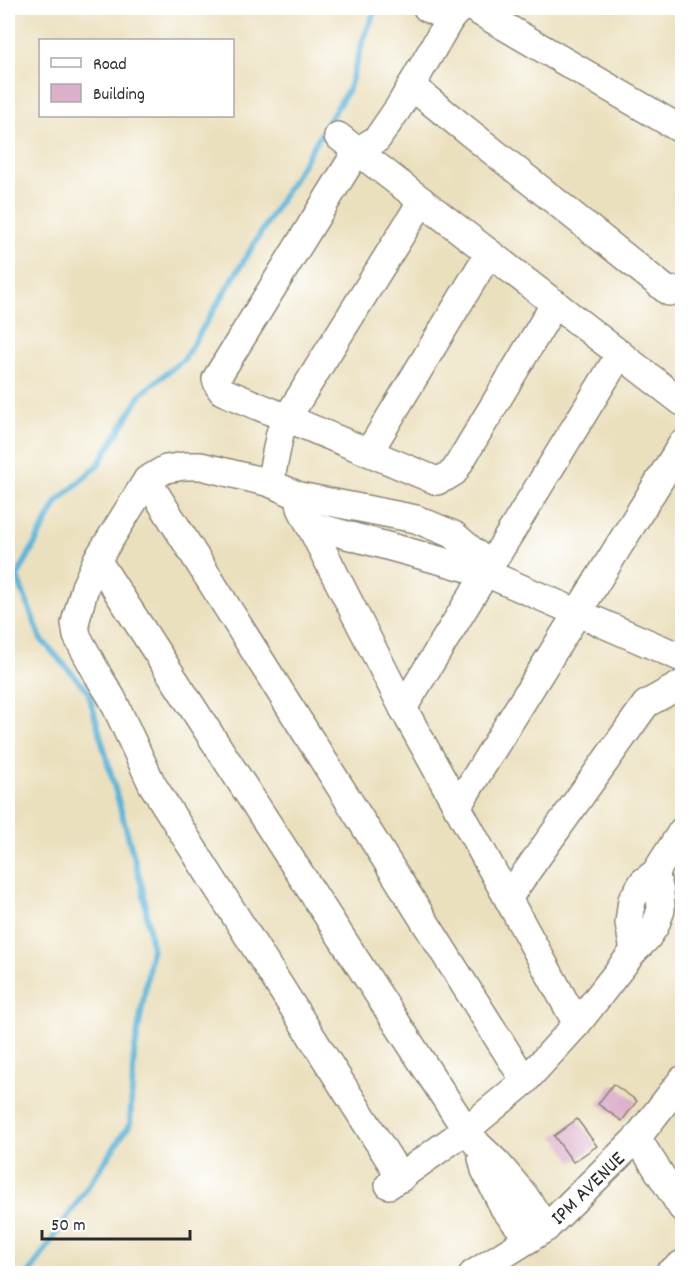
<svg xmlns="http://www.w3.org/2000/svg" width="690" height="1281" font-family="Dekko,sans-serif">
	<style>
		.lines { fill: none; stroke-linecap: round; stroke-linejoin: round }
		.stream { stroke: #5bb5d9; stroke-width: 6 }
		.building { fill: #dcb0ca }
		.minor-casing { stroke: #8b8674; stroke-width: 30 }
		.minor { stroke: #fff; stroke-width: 27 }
		.labels { text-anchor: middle; stroke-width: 4.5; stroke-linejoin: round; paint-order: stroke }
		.street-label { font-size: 21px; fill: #2b2b2b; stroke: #fff }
	</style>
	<rect width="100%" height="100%" fill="#fff"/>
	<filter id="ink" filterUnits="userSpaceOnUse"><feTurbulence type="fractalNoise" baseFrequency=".0167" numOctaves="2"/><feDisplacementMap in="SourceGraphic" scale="12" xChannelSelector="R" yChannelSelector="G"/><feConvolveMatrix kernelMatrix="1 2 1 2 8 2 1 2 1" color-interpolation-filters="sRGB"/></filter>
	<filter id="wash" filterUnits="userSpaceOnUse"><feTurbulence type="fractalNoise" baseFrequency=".008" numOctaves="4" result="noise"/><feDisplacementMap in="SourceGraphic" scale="24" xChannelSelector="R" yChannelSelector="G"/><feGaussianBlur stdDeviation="1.35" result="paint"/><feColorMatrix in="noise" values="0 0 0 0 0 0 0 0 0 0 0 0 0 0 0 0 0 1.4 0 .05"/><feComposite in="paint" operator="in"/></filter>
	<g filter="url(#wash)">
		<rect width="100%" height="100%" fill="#ebe0be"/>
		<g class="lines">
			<g class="stream">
				<polyline points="8,570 17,577"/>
				<polyline points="29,1274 130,1124 134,1055 152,948 143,890 88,691 41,639 17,577 57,502 98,465 142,393 184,359 349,88 364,38 376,8"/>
			</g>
		</g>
		<g id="blocks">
			<g class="building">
				<polygon points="613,1084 637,1101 622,1121 598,1104"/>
				<polygon points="577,1119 597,1146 573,1162 554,1136"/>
			</g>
		</g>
	</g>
	<g filter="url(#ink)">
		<use href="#blocks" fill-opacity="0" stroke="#8b8674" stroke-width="1.5"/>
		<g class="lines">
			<defs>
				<g id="minor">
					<polyline points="427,8 450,19"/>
					<polyline points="460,8 450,19 399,107 377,139 357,151 216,379 218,385 222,391 437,481 446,477 454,472 555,303"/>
					<polyline points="473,8 682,130"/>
					<polyline points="411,86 669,292 682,289"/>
					<polyline points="338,136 682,402"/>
					<polyline points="369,452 489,253"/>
					<polyline points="147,480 525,1081"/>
					<polyline points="270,483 280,433 287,418 422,201"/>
					<polyline points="299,496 416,519 454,535 490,566"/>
					<polyline points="310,525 486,573 682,658"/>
					<polyline points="97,560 466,1130 478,1145 497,1163 524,1195 546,1228"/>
					<polyline points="403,708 620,354"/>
					<polyline points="457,807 682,444"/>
					<polyline points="508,898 646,704 682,684"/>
					<polyline points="634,951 629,923 632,900 643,882 655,873 682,831"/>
					<polyline points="637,1138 682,1208"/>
					<polyline points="482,1158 485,1170 504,1208 529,1239"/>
					<polyline points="401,1178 152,784 112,698 99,677 77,636 75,623 85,587 97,560 147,480 166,469 184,466 201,466 270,483 299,496 301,508 403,708 577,1024"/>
					<polyline points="389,1185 466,1130 525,1081 577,1024 634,951 647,938 655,926 661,910 660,892 655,873"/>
					<path id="s1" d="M473 1274 546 1228 637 1138 682 1080"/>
					<polyline points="668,1274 682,1264"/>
				</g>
			</defs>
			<use href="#minor" class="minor-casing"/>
			<use href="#minor" class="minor"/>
		</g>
	</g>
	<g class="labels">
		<g class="street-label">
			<text dy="7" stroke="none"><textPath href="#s1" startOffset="144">IPM AVENUE</textPath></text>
		</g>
	</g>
	<rect width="690" height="1281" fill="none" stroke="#fff" stroke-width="30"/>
	<rect x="39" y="39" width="195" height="78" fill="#ffffff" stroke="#aaaaaa" stroke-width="1.5"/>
	<rect x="51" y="58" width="30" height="9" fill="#ffffff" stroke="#aaaaaa" stroke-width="1.5"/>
	<text x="93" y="69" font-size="18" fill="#2b2b2b">Road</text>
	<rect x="51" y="84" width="30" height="18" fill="#dcb0ca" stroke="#aaaaaa" stroke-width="1.5"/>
	<text x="93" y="99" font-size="18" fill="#2b2b2b">Building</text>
	<path d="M42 1230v9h148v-9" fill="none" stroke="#2b2b2b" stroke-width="3"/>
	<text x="51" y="1230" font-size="18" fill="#2b2b2b" stroke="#ffffff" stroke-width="4.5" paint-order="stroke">50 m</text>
</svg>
